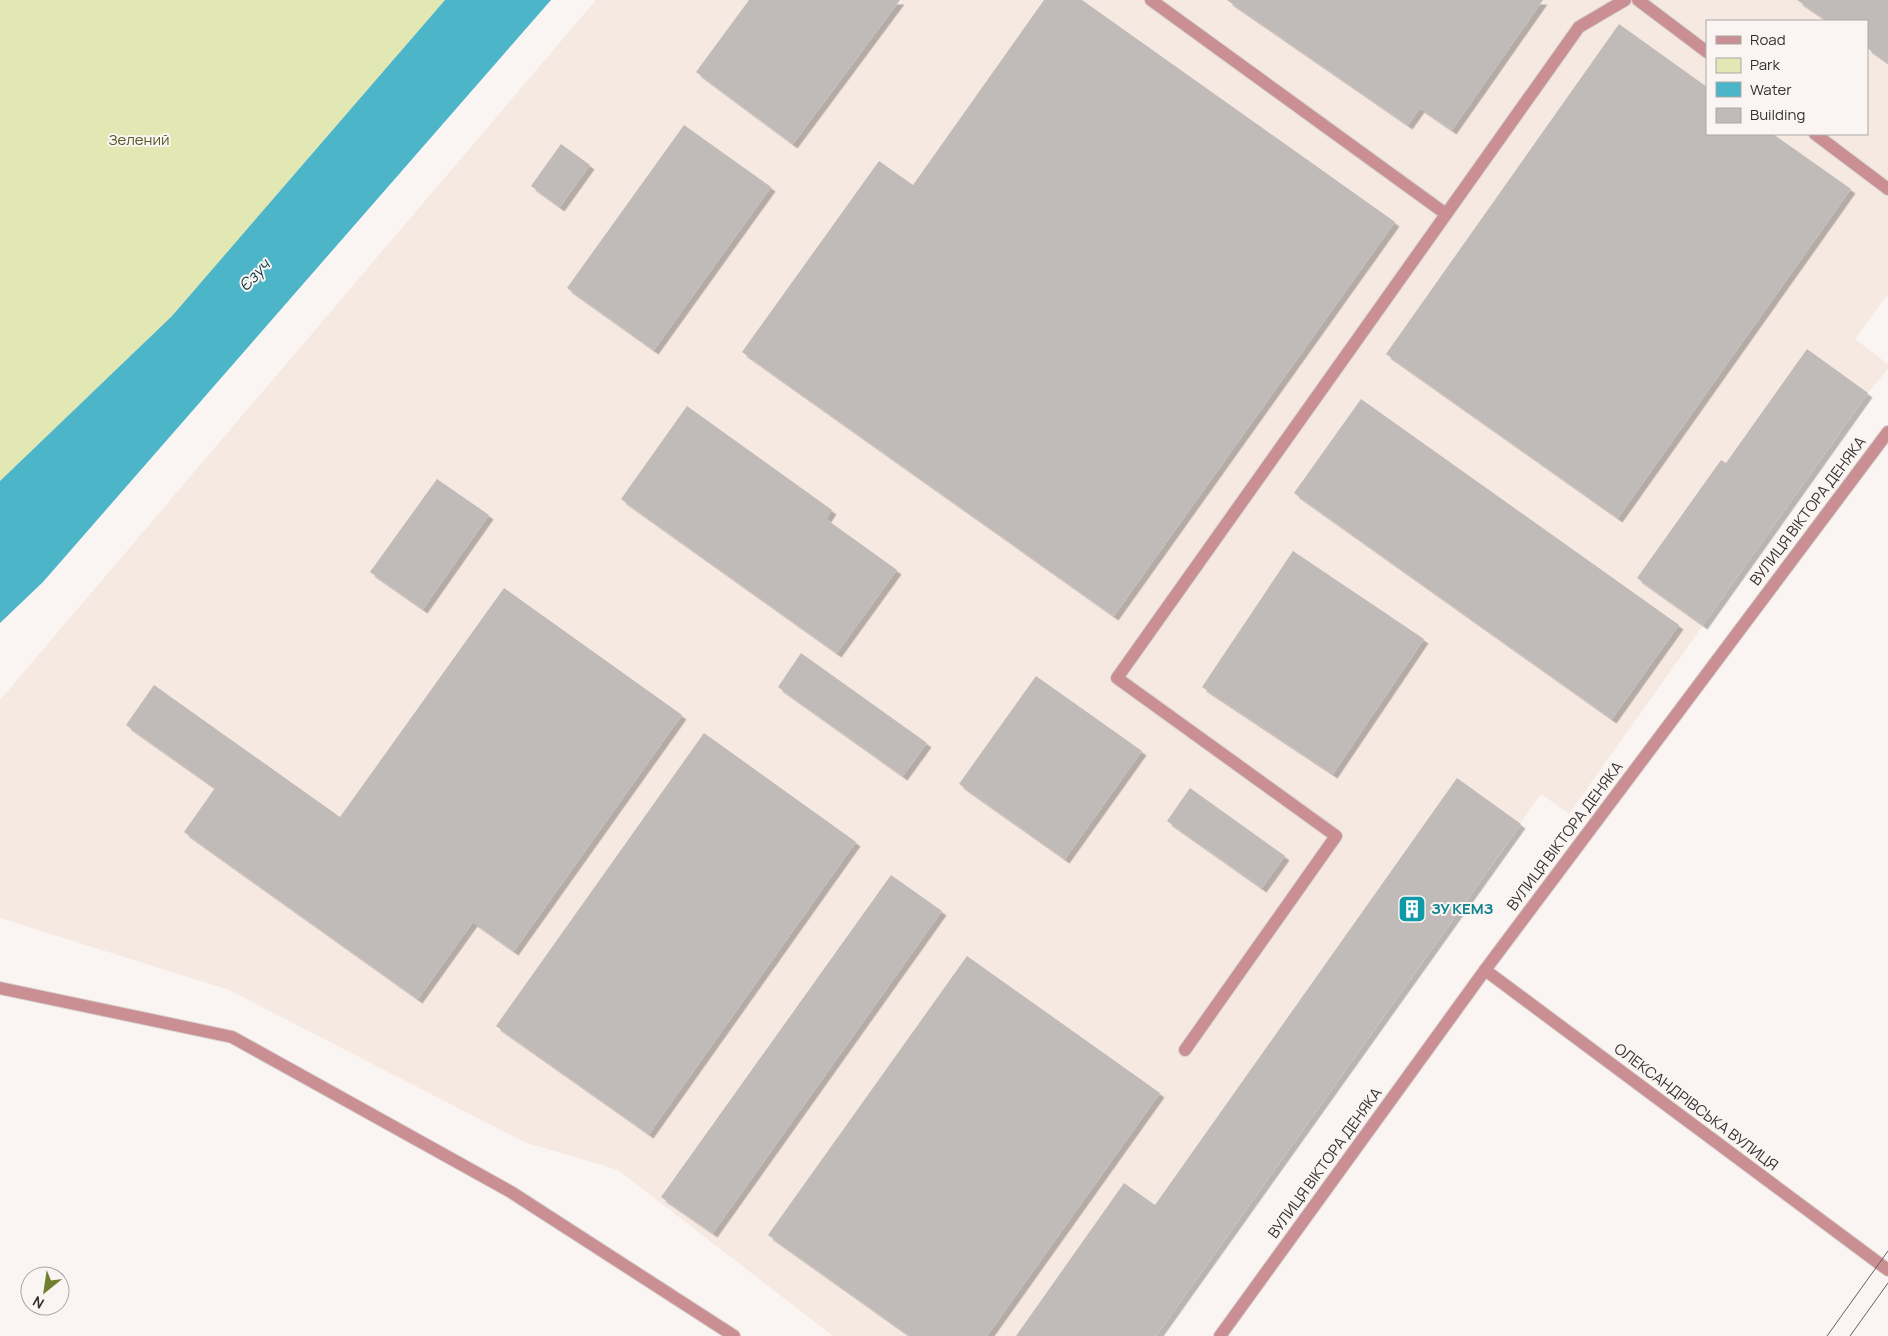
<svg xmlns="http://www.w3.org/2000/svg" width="1888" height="1336" font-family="Manrope,sans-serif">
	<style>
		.built { fill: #f6e9e2; fill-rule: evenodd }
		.green { fill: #e2e8b4 }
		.water { fill: #4db5c8 }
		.building { fill: #c0bbb9; filter: url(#shadow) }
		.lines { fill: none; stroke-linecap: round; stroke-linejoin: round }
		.service-casing { stroke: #d6d2d0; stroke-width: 14 }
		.minor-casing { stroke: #d6d2d0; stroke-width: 14 }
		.service { stroke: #ca8f93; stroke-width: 12 }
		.minor { stroke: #ca8f93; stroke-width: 12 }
		.tram { stroke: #63605f; stroke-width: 1 }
		.labels { text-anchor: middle; stroke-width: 4; stroke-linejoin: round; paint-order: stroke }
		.park-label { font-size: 15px; fill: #575b24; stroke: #faf5f3 }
		.street-label { font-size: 15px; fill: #343231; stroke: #faf5f3 }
		.culture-label { font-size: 15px; font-weight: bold; fill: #0d838f; stroke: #faf5f3; text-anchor: start }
		.water-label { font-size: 16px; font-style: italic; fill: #0b3c44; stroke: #faf5f3 }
	</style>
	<defs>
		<filter id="shadow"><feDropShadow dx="4.5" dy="4.5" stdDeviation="0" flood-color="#0004"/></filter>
	</defs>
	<rect width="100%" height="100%" fill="#faf5f3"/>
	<path class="built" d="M596 0H1888V294L1855 339 1888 364V369L1868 393 1569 814 1541 794 1156 1336H833L618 1170 524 1142 229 990 0 918V700ZM1707 21H1867V134H1707Z"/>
	<polygon class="green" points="0,0 445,0 172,316 0,481"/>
	<polygon class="water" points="445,0 551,0 43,582 0,623 0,481 172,316"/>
	<g class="building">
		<polygon points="749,0 900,0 793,144 696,72"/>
		<polygon points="1044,0 1082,0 1395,222 1114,616 742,352 879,161 913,185"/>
		<polygon points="1227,0 1543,0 1452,130 1420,108 1408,125"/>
		<polygon points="1797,0 1888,0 1888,63 1867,48 1867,21 1828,21"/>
		<polygon points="1619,24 1707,87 1707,134 1773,134 1851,189 1618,518 1386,354"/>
		<polygon points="684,125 771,187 654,350 567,288"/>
		<polygon points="561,144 590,165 560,207 531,186"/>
		<polygon points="1807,349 1868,393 1703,625 1637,578 1721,460 1726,463"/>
		<polygon points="1361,399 1679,625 1612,719 1294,493"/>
		<polygon points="687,406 832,510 826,519 897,570 837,653 621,499"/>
		<polygon points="437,479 489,515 423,609 370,572"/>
		<polygon points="1293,551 1424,639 1333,774 1202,687"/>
		<polygon points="504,588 682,715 514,951 473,922 418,999 184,832 215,788 126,725 154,685 340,817"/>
		<polygon points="801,653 927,743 903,776 778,687"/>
		<polygon points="1036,676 1142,751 1065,859 959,784"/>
		<polygon points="704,733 856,842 649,1134 496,1026"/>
		<polygon points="1457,778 1521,824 1156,1336 1016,1336 1124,1183 1155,1205"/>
		<polygon points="1190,788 1285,856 1262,888 1167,821"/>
		<polygon points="891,875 942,911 713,1233 661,1197"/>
		<polygon points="967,956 1160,1093 987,1336 910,1336 768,1235"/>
	</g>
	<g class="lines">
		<defs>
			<g id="service">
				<polyline points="1151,0 1446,214"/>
				<polyline points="1638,0 1707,52"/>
				<polyline points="1815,134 1888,189"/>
				<polyline points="1185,1050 1336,836 1117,678 1579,27 1625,0"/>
			</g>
			<g id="minor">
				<polyline points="1485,970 1888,1270"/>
				<polyline points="0,988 232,1037 511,1192 734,1336"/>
				<polyline points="1220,1336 1485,970 1888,432"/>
			</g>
		</defs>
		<use href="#service" class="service-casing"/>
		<use href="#minor" class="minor-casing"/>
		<use href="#service" class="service"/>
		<use href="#minor" class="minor"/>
		<g class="tram">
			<polyline points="1827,1336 1888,1251"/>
			<polyline points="1850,1336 1888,1283"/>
		</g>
	</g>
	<defs>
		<symbol id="building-square" viewBox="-11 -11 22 22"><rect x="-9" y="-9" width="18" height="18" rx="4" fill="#0f9aa8" stroke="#faf5f3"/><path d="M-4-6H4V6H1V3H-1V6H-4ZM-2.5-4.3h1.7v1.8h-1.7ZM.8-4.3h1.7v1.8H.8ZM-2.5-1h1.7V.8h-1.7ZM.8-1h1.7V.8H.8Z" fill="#fff"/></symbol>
	</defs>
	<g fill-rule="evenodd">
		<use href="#building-square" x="1396" y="893" width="32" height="32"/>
	</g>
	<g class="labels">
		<g class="park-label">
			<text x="139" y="145">Зелений</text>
		</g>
		<g class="street-label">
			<text transform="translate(1808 511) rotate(-53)" y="5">ВУЛИЦЯ ВІКТОРА ДЕНЯКА</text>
			<text transform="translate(1565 836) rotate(-53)" y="5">ВУЛИЦЯ ВІКТОРА ДЕНЯКА</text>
			<text transform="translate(1696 1107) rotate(37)" y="5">ОЛЕКСАНДРІВСЬКА ВУЛИЦЯ</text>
			<text transform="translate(1325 1163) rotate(-54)" y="5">ВУЛИЦЯ ВІКТОРА ДЕНЯКА</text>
		</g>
		<g class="culture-label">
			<text x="1431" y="914">ЗУ КЕМЗ</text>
		</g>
		<g class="water-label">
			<text transform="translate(254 275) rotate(-47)" y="6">Єзуч</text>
		</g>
	</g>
	<rect x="1706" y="20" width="162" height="115" fill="#faf5f3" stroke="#aba7a5"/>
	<rect x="1716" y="36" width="25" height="8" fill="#ca8f93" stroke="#aba7a5"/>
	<text x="1750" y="45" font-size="15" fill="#343231">Road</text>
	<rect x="1716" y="58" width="25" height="15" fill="#e2e8b4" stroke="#aba7a5"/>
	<text x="1750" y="70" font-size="15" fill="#343231">Park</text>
	<rect x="1716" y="82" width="25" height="15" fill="#4db5c8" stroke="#aba7a5"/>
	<text x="1750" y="95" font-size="15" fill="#343231">Water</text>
	<rect x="1716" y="108" width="25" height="15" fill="#c0bbb9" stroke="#aba7a5"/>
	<text x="1750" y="120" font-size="15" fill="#343231">Building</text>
	<g transform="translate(45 1291) rotate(210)"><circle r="24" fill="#faf5f3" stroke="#aba7a5"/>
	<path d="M0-4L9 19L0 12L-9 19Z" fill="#70802f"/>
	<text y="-8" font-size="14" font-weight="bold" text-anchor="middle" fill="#343231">N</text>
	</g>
</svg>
